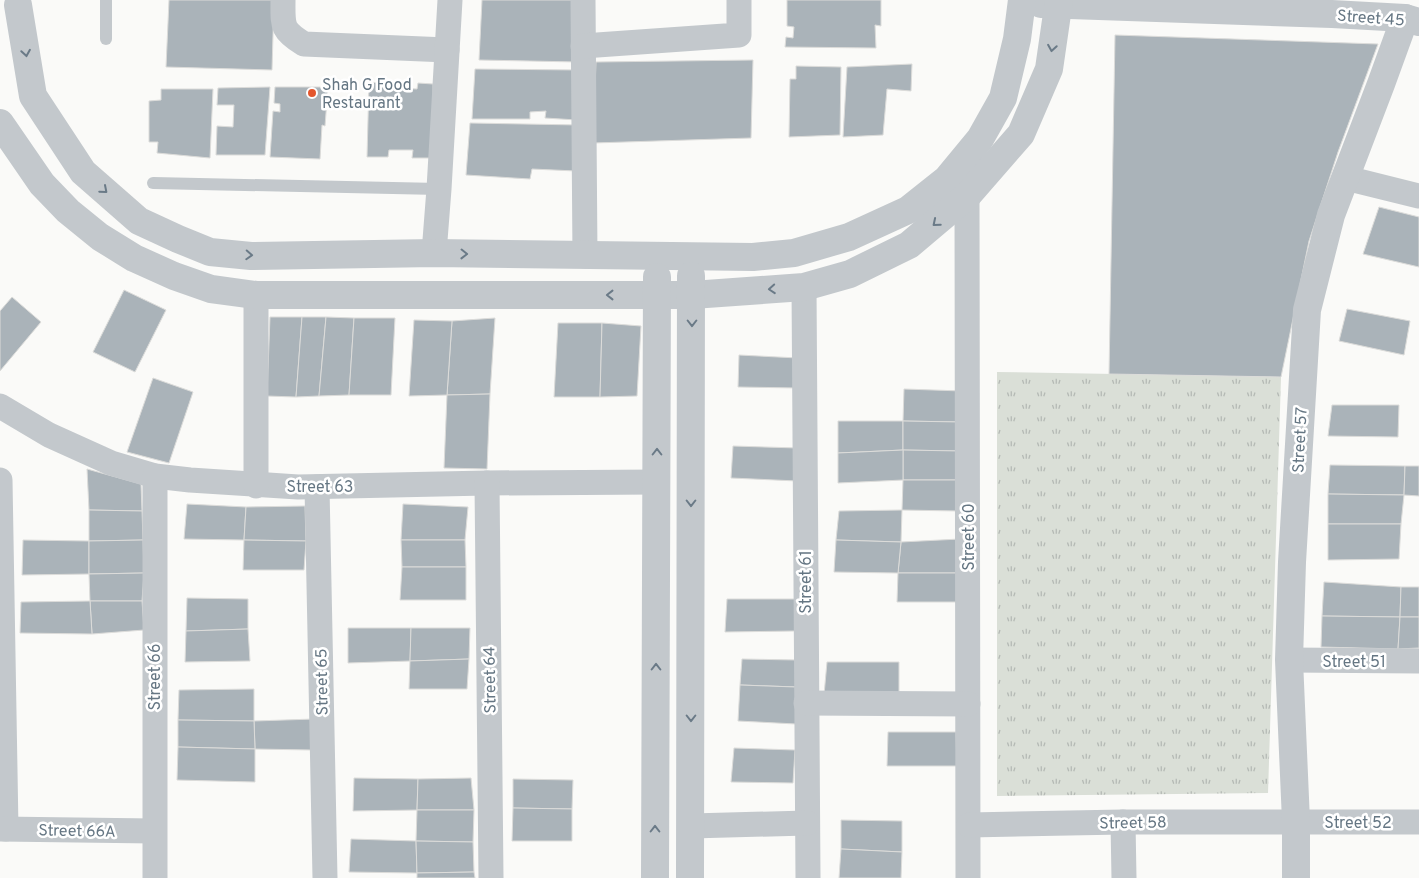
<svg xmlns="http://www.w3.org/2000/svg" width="1419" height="878" font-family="Overpass,sans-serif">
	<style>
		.grass { fill: url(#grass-tufts) }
		.building { fill: #aab3b9; stroke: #dcdcda }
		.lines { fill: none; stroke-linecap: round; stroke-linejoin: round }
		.service { stroke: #c3c8cc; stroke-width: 12 }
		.minor { stroke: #c3c8cc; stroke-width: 25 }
		.tertiary { stroke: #c3c8cc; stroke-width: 28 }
		.oneway { stroke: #6a7a87 }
		.poi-dot { fill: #e4572e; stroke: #fff; stroke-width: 2 }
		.labels { text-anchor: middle; stroke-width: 5; stroke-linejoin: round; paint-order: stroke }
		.street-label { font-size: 16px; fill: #657683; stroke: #fff }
		.poi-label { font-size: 16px; fill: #657683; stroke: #fff; text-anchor: start }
	</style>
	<defs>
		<pattern id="grass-tufts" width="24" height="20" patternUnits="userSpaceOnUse" patternTransform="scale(1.25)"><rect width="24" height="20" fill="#dadfd7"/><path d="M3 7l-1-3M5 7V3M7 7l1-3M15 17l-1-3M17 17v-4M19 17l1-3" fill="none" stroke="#b4b9b4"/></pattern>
	</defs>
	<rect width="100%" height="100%" fill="#fafaf8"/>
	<polygon class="grass" points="997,372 1281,377 1268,793 997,796"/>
	<g class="building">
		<polygon points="169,0 274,0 272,70 166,67"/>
		<polygon points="482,0 576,0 577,62 479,60"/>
		<polygon points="787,0 881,0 881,26 875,25 876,48 785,47 786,37 793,38 794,27 787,26"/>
		<polygon points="1115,35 1378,44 1338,152 1309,241 1281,377 1109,374"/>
		<polygon points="753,60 751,138 593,143 596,62"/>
		<polygon points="912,64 911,91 887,89 883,135 843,137 847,67"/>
		<polygon points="796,66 841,67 840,135 789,137 790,79 796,79"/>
		<polygon points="475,69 579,70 577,120 545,118 546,111 530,112 530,119 472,119"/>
		<polygon points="369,82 379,83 378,87 417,89 418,83 433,84 434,158 412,158 413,150 389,150 388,157 367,157"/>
		<polygon points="270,87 265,155 216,155 217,126 233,127 234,105 217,105 218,88"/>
		<polygon points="275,87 328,87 325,126 322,125 320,159 270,157 273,111 280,112 280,104 274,103"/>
		<polygon points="161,89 213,89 210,158 157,153 158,142 149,142 149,101 161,100"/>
		<polygon points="470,123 579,125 576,171 532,169 530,179 466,175"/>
		<polygon points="1379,207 1419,217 1419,267 1363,254"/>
		<polygon points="124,290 166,310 135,372 93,352"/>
		<polygon points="12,297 41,322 0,371 0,311"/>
		<polygon points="1347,309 1410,321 1404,355 1339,341"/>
		<polygon points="270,317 302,317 296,397 267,396"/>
		<polygon points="302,317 326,317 319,396 296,397"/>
		<polygon points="326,317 354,318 349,395 319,396"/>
		<polygon points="354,318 395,318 391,395 349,395"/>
		<polygon points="495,318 490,394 447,395 452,321"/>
		<polygon points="414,320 452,321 447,395 409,396"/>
		<polygon points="558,323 602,323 600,397 554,397"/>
		<polygon points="602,323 641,326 637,396 600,397"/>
		<polygon points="739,355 798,358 797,388 738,387"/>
		<polygon points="153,378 193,392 169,463 127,452"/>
		<polygon points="904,389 962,391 960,422 903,421"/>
		<polygon points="490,394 487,469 444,468 447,395"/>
		<polygon points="1332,405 1399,405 1398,437 1328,436"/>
		<polygon points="838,421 903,421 903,450 838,453"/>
		<polygon points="903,421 960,422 960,451 903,450"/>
		<polygon points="733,446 798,448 797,481 731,478"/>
		<polygon points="903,450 960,451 960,480 903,480"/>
		<polygon points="903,450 903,480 838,483 838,453"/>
		<polygon points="1330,465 1405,466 1404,495 1328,494"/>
		<polygon points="1405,466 1419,466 1419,496 1404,495"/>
		<polygon points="87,469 141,484 142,511 89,510"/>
		<polygon points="903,480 960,480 958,511 902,510"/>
		<polygon points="1328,494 1404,495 1401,524 1328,524"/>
		<polygon points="187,504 246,507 244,540 184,539"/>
		<polygon points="403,504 468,507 465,540 401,540"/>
		<polygon points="305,506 306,541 244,540 246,507"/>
		<polygon points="89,510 142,511 143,540 89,541"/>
		<polygon points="902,510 901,542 836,540 839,511"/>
		<polygon points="1328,524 1401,524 1399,559 1328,560"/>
		<polygon points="960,539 961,573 898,573 901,542"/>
		<polygon points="23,540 89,541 89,574 22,575"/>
		<polygon points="143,540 144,573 89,574 89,541"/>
		<polygon points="244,540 306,541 304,570 243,570"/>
		<polygon points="401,540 465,540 466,567 402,567"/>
		<polygon points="836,540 901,542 898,573 834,572"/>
		<polygon points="402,567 466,567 466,600 400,600"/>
		<polygon points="144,573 142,601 90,601 89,574"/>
		<polygon points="898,573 961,573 959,602 897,602"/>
		<polygon points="1324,582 1401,587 1400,617 1322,616"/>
		<polygon points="1401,587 1419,587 1419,617 1400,617"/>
		<polygon points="187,598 248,599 248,629 186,631"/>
		<polygon points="727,599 795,599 795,631 725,632"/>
		<polygon points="90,601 142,601 144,630 92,634"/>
		<polygon points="90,601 92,634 20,633 21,602"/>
		<polygon points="1322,616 1400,617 1398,649 1321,647"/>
		<polygon points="1400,617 1419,617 1419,648 1398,649"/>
		<polygon points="348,628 411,628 410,661 348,663"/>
		<polygon points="411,628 470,628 469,659 410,661"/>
		<polygon points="248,629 250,661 185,662 186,631"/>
		<polygon points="469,659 467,689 409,689 410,661"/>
		<polygon points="742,659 797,660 796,687 740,685"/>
		<polygon points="827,662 899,662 899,694 824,695"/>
		<polygon points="740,685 796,687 796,724 738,721"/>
		<polygon points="254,689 254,721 178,720 179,690"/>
		<polygon points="314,719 312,750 255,749 254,721"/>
		<polygon points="178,720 254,721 255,749 178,747"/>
		<polygon points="888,732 956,732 957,766 887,766"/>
		<polygon points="178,747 255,749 255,782 177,780"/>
		<polygon points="734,748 795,750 793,783 731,782"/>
		<polygon points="354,778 418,779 417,810 353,811"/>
		<polygon points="471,778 474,810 417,810 418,779"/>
		<polygon points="513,779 573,780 572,809 513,808"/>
		<polygon points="513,808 572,809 572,841 512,841"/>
		<polygon points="417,810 474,810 473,842 416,841"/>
		<polygon points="841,820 902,821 902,852 841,849"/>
		<polygon points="351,839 416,841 417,873 349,872"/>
		<polygon points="416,841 473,842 474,872 417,873"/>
		<polygon points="841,849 902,852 901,878 839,878"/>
		<polygon points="474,872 475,878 417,878 417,873"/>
	</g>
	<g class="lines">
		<g class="service">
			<polyline points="106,39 106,0"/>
			<polyline points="153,183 439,189"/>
		</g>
		<g class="minor">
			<path d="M283 0C283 26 281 30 304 44L447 50"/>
			<polyline points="583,0 585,256"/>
			<polyline points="583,46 739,35 739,0"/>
			<polyline points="1346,178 1419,196"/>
			<polyline points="967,196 968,878"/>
			<polyline points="434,253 439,189 450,0"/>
			<polyline points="804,287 808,878"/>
			<polyline points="0,406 49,435 111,463 155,476 190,480 298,487 487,483 657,482"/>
			<polyline points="0,480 6,829"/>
			<polyline points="487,483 491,878"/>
			<polyline points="256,486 256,295"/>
			<polyline points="317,487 325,878"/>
			<polyline points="1289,660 1419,661"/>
			<polyline points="806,703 968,704"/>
			<polyline points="1123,822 1124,878"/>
			<polyline points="969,825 1123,822 1419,822"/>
			<polyline points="691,826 807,823"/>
			<polyline points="0,829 154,831"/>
			<polyline points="155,878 155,476"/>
		</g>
		<g class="tertiary">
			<polyline points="1041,4 1332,14 1405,18 1419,22"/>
			<polyline points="18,5 33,96 83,172 139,221 178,239 210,252 251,256 434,253 753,257 794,253 849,237 908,210 947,179 980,139 1003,98 1017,39 1022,0"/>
			<polyline points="0,123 42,184 68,211 100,237 134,258 174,276 211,289 256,295 692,295 804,287 850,274 909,245 967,196 1021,134 1049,69 1059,0"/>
			<polyline points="655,878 657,277"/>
			<polyline points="690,878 691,276"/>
			<polyline points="1296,878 1296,821 1289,660 1292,562 1307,310 1331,215 1381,84 1405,18"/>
		</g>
	</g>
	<defs><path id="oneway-chevron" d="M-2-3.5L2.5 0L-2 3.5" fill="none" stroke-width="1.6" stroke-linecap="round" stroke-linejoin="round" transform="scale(1.25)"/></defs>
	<g class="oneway">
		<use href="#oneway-chevron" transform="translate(1052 48) rotate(99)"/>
		<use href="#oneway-chevron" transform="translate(26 53) rotate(81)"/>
		<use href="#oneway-chevron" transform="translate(104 190) rotate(41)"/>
		<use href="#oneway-chevron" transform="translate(936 223) rotate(140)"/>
		<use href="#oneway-chevron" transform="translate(464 254) rotate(1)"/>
		<use href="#oneway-chevron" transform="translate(249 255) rotate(3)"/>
		<use href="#oneway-chevron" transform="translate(772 289) rotate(176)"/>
		<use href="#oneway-chevron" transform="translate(610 295) rotate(180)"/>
		<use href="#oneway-chevron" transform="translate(692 323) rotate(90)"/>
		<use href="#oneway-chevron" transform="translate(657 452) rotate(-90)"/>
		<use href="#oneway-chevron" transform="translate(691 503) rotate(90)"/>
		<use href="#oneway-chevron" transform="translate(656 667) rotate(-90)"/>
		<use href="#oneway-chevron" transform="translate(691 718) rotate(90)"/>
		<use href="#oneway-chevron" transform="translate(655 829) rotate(-90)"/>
	</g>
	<circle class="poi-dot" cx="312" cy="93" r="5"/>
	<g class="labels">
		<g class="street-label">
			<text transform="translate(1371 17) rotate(4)" y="6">Street 45</text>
			<text transform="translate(1299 440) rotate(-87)" y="6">Street 57</text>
			<text x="320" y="492">Street 63</text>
			<text transform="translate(968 537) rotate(-90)" y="6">Street 60</text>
			<text transform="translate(805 582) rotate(-90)" y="6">Street 61</text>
			<text x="1354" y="667">Street 51</text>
			<text transform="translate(154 677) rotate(-90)" y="6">Street 66</text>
			<text transform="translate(489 680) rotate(-91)" y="6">Street 64</text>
			<text transform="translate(321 682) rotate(-91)" y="6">Street 65</text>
			<text transform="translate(1133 822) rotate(-1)" y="6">Street 58</text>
			<text x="1358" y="828">Street 52</text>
			<text transform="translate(77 830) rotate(1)" y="6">Street 66A</text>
		</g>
		<g class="poi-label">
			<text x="322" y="90">Shah G Food<tspan x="322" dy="18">Restaurant</tspan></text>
		</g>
	</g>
</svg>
